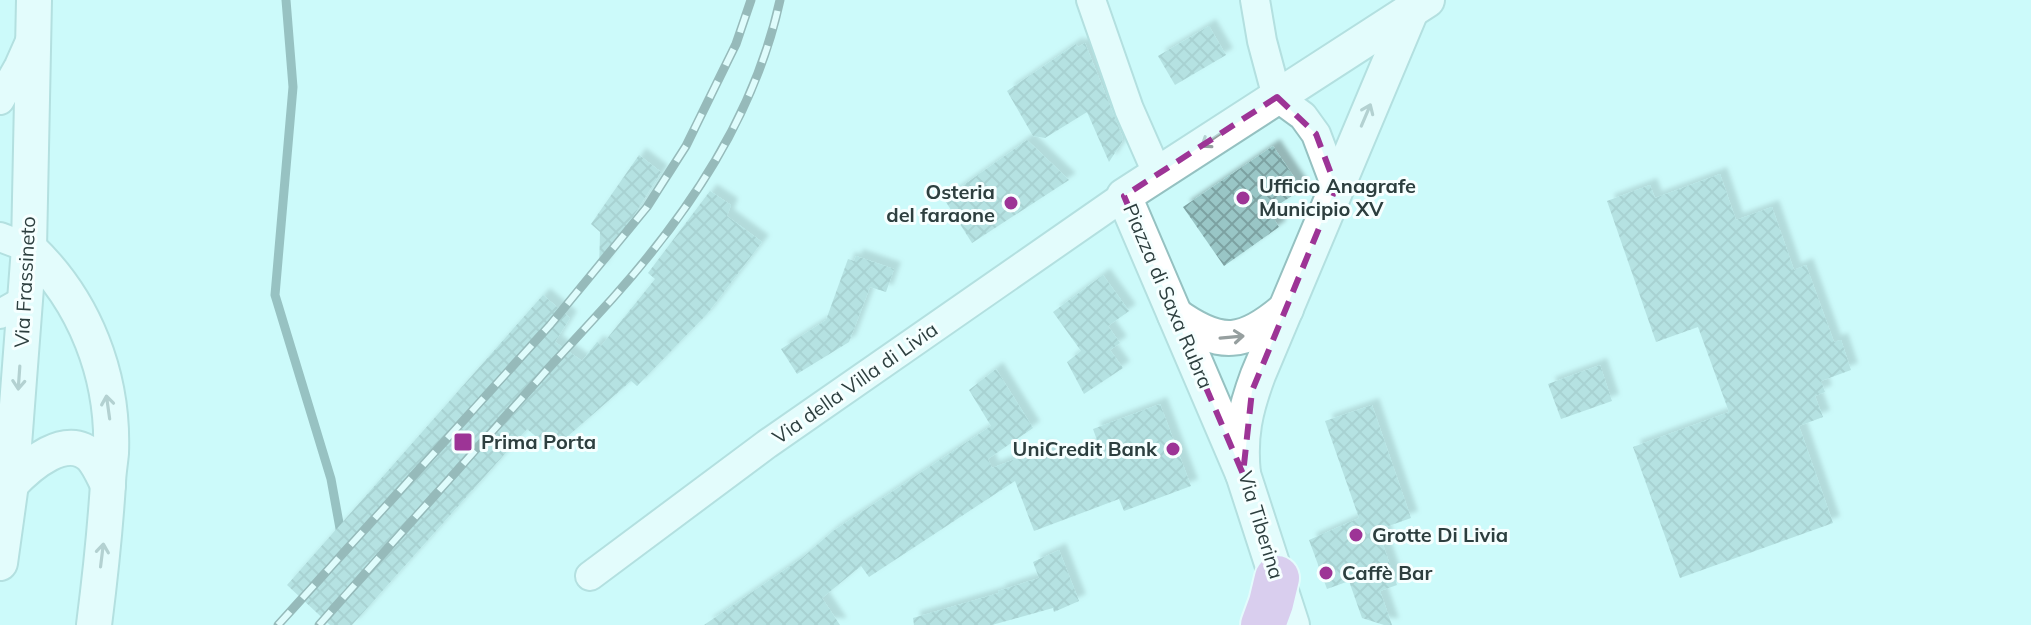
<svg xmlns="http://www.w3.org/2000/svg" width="2031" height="625" font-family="Mulish,sans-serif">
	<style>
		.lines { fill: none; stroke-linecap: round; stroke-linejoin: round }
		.stream { stroke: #587f7f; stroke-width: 9 }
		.building { fill: url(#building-cross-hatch); filter: url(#shadow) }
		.minor-casing { stroke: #95c1c1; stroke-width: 32 }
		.tertiary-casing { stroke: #95c1c1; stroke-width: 38 }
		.trunk-casing { stroke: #fff; stroke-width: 48 }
		.minor { stroke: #fff; stroke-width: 28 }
		.tertiary { stroke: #fff; stroke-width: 34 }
		.trunk { stroke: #e89ae0; stroke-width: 44 }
		.rail-casing { stroke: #556e6e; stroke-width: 9 }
		.rail { stroke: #f6ffff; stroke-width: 6; stroke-dasharray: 18; stroke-linecap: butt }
		.oneway { stroke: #969f9f }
		.marked { fill: none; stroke: #9d3496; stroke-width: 6; stroke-dasharray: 16 10; stroke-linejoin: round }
		.poi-dot { fill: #9d3496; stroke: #f6ffff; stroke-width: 3 }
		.labels { text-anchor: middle; stroke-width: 6; stroke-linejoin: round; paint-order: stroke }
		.poi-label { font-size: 20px; font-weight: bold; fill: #2d3f3f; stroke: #f6ffff; text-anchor: start }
		.street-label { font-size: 20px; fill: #2d3f3f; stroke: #f6ffff }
	</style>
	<defs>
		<pattern id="building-cross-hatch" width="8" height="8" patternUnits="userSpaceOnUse" patternTransform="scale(2)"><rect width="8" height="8" fill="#99c6c6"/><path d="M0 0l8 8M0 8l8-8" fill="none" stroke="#7da2a2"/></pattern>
		<filter id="shadow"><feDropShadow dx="7" dy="-7" stdDeviation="2" flood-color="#0004"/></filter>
	</defs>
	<rect width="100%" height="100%" fill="#ccfafa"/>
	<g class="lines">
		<polyline class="stream" points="286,0 293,87 275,295 331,479 341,534"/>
	</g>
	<g class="building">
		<polygon points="1209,26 1226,55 1175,85 1158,56"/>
		<polygon points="1085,43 1123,138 1122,142 1109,162 1087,112 1045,138 1033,136 1007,91 1076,44 1078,47"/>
		<polygon points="1027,140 1069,180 972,243 944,199"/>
		<polygon points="1273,146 1302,189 1269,211 1279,227 1224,266 1183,207"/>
		<polygon points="639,155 661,172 599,271 600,232 591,224"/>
		<polygon points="1720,174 1736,220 1772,207 1794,270 1806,265 1834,342 1841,340 1851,370 1821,381 1825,392 1815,396 1823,417 1799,426 1833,523 1680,578 1633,447 1729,412 1698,327 1656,342 1607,201 1650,185 1655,198"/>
		<polygon points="710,191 731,205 727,216 762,242 707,314 637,386 631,381 552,450 527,429 352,625 330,625 287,585 543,295 570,318 555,342 582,361 597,342 601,346 655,279 648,273"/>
		<polygon points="856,256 894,269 886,292 870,287 849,342 797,374 781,349 826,320 848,259 854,261"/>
		<polygon points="1103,275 1129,311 1108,326 1120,343 1110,350 1123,368 1084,394 1067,362 1081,351 1053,312"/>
		<polygon points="1600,365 1612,401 1561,419 1548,384"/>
		<polygon points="996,369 1033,428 988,459 992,468 1046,447 1053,460 1098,443 1093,429 1160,404 1191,486 1124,511 1119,499 1034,531 1015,481 869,577 861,566 822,598 840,625 704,625 802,558 833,531 991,426 969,390"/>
		<polygon points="1372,405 1411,518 1383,528 1386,538 1381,539 1397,585 1380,591 1392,625 1384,625 1362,618 1349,581 1327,589 1309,540 1359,518 1325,421"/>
		<polygon points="1059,550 1079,601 1054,612 1053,608 992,625 914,625 913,618 999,593 998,591 1039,578 1033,562"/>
	</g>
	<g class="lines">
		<defs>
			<g id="minor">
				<polyline points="1091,0 1129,109 1158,175"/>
				<polyline points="1255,0 1262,41 1277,97 1303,116 1316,134 1336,187"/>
				<polyline points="0,100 19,66 31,39"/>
				<polyline points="0,237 29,248"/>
				<polyline points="0,314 25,300"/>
				<polyline points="590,576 767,444 1124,196"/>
			</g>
			<g id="tertiary">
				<path d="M29 248C85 301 114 376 111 453 110 464 108 474 108 484 105 531 100 578 94 625"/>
				<path d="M1175 315C1221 348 1244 345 1286 309"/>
				<polyline points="1243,474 1124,196 1427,0"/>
				<path d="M11 484C28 466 67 431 92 457 99 465 103 475 108 485"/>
				<polyline points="0,563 11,484 29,248 34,0"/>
				<path d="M1292 625 1243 474C1239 436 1245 410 1258 375L1411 11"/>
			</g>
			<polyline id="trunk" points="1263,625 1271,603 1277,578"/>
		</defs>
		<use href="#minor" class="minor-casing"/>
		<use href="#tertiary" class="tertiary-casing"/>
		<use href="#trunk" class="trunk-casing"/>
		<use href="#minor" class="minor"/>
		<use href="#tertiary" class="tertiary"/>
		<use href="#trunk" class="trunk"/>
		<defs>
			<g id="rail">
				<polyline points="278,625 550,325 647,207 686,146 736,44 751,0"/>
				<path d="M319 625C394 540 471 456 546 371 568 347 590 323 612 299 689 213 755 115 780 0"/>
			</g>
		</defs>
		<use href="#rail" class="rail-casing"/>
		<use href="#rail" class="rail"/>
	</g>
	<defs><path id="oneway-shaft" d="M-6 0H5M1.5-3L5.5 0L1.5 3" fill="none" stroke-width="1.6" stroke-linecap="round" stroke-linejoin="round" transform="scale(2)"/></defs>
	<g class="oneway">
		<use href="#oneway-shaft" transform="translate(1366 115) rotate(-67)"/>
		<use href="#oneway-shaft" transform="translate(1211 140) rotate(146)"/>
		<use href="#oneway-shaft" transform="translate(1232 337) rotate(-5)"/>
		<use href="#oneway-shaft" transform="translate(19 378) rotate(94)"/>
		<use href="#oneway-shaft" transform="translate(108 407) rotate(-98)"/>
		<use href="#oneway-shaft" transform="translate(102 555) rotate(-83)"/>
	</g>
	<path d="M0 0H2031V625H0ZM1277 97 1316 134 1336 187 1252 391 1243 474 1124 196Z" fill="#ccfafa" fill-opacity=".55" fill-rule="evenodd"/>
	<path class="marked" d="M1277 97 1316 134 1336 187 1252 391 1243 474 1124 196Z"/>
	<g class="poi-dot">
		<circle cx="1243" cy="198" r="8"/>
		<circle cx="1011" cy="203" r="8"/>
		<rect x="453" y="432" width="20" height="20" rx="4"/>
		<circle cx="1173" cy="449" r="8"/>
		<circle cx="1356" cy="535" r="8"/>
		<circle cx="1326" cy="573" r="8"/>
	</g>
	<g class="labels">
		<g class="poi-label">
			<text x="1259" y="193">Ufficio Anagrafe<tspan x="1259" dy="23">Municipio XV</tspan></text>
			<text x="995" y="199" text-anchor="end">Osteria<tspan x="995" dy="23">del faraone</tspan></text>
			<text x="481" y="449">Prima Porta</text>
			<text x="1157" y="456" text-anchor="end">UniCredit Bank</text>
			<text x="1372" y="542">Grotte Di Livia</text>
			<text x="1342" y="580">Caffè Bar</text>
		</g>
		<g class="street-label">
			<text transform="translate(25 282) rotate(-87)" y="7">Via Frassineto</text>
			<text transform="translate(1168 296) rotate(67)" y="7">Piazza di Saxa Rubra</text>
			<text transform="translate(855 383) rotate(-35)" y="7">Via della Villa di Livia</text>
			<text transform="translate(1261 525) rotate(73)" y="7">Via Tiberina</text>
		</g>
	</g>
</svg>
